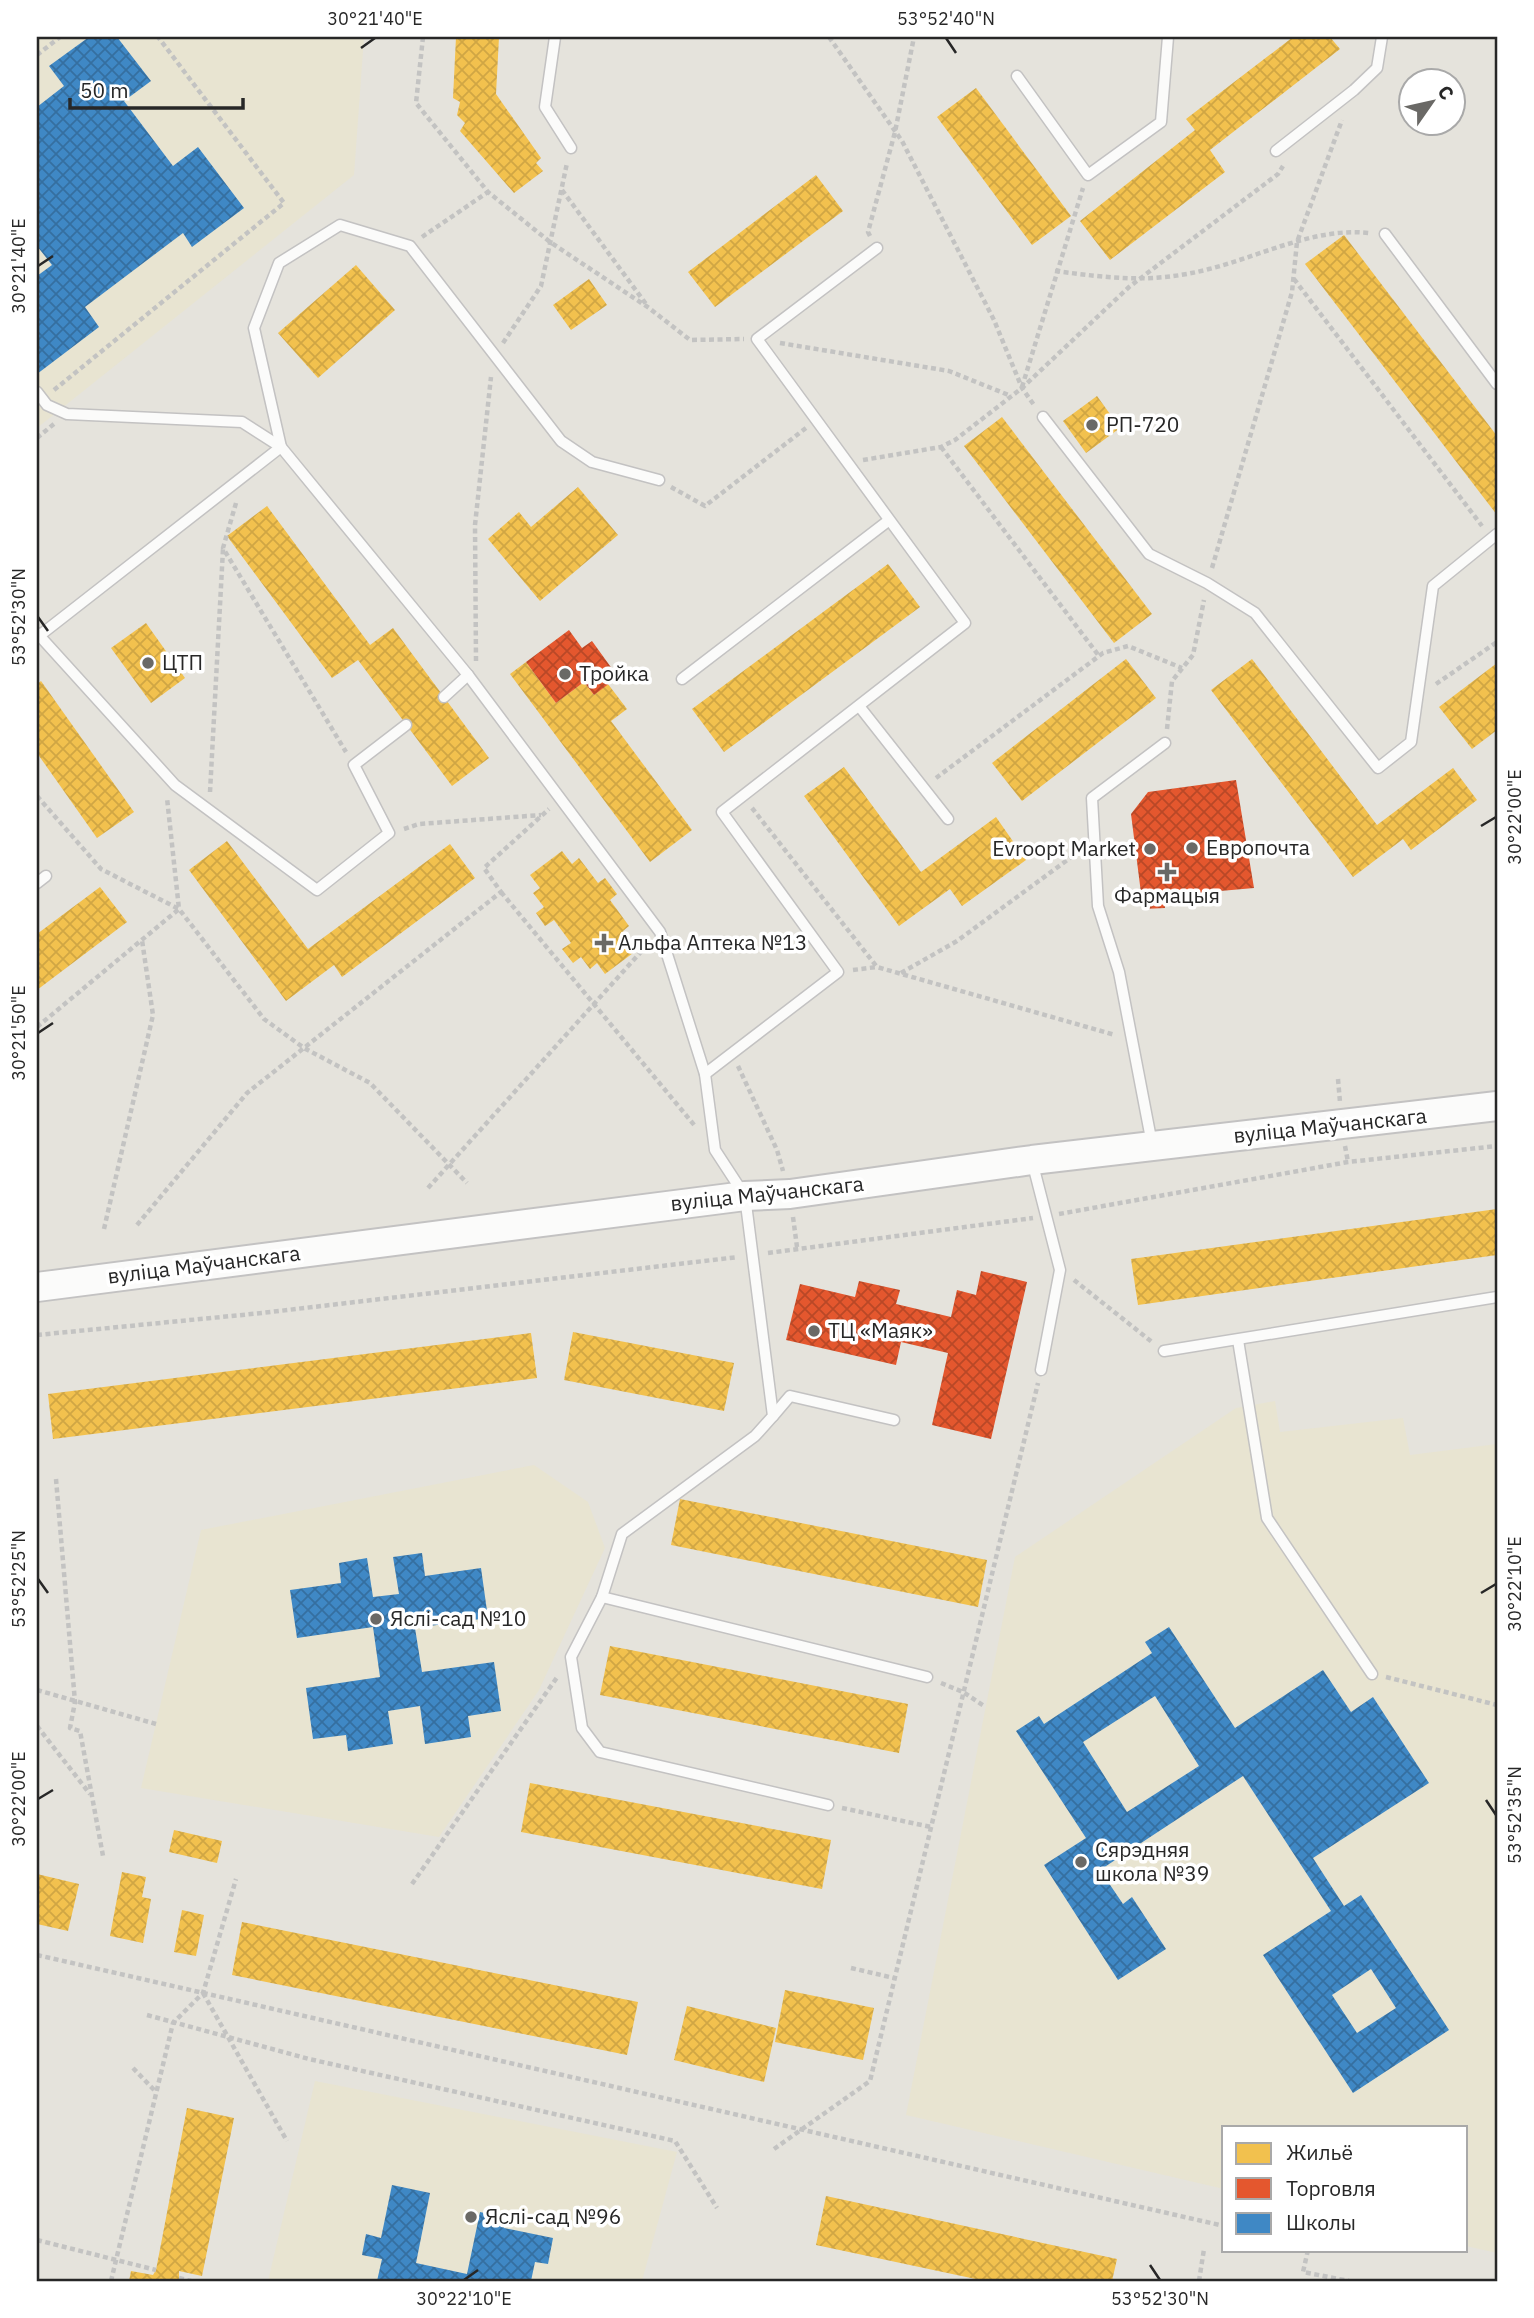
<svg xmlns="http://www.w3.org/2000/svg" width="1534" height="2318" font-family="'IBM Plex Sans',sans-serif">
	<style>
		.education { fill: #e8e4d1 }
		.homes { fill: url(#homes-cross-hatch) }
		.shops { fill: url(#shops-cross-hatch) }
		.schools { fill: url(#schools-cross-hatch); fill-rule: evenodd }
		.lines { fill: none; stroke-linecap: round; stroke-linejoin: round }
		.service-casing { stroke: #c3c2c2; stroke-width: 13 }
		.secondary-casing { stroke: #c3c2c2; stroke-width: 32 }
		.path { stroke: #c3c3c2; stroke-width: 4.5; stroke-dasharray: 5 3.5; stroke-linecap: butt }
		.service { stroke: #fbfbfa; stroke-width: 10 }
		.secondary { stroke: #fbfbfa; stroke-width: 28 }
		.ticks { fill: none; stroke: #272727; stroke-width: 2.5 }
		.poi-dot { fill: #6a6966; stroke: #fff; stroke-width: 2.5 }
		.labels { text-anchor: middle; stroke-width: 7; stroke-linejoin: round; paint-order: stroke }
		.poi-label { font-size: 21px; fill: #272727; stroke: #fff; text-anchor: start }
		.street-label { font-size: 21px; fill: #272727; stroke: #fff }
		.neatline { fill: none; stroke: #272727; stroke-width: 2.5 }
		.ticks-label { font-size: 18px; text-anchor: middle; fill: #272727 }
	</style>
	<defs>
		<pattern id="homes-cross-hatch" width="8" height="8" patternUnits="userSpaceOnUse" patternTransform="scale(1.75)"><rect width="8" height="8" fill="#f2c14e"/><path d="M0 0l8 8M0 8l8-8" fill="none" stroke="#d0a644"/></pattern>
		<pattern id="shops-cross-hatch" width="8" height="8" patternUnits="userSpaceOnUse" patternTransform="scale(1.75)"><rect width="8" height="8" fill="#e4572e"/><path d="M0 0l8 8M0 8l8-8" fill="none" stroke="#b94827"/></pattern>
		<pattern id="schools-cross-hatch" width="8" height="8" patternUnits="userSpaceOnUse" patternTransform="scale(1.75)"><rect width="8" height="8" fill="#3f88c5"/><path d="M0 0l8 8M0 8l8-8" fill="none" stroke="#356fa0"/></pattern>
	</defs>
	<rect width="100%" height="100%" fill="#e5e3dc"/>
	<g class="education">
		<polygon points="37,37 364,37 354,175 37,428"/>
		<polygon points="1275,1401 1280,1432 1403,1418 1410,1455 1497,1444 1497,2253 1466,2246 1466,2127 1224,2127 1224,2189 906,2115 1015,1557 1236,1408"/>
		<polygon points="534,1465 588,1502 605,1548 539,1690 439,1837 141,1788 201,1530"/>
		<polygon points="315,2081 677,2152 642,2281 268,2281"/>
	</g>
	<g class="homes">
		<polygon points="456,37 499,37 496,94 541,158 536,163 543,171 514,193 460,131 465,123 457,115 460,102 453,98"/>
		<polygon points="1293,37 1330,37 1340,49 1210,150 1225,172 1110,260 1080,221 1195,130 1186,119"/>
		<polygon points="976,88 1071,216 1032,245 937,117"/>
		<polygon points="816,175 843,211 715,307 688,272"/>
		<polygon points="1344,235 1497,436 1497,515 1305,264"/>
		<polygon points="356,265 395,310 318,378 278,333"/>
		<polygon points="589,279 607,305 571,330 553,305"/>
		<polygon points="1097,396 1120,428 1086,453 1063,421"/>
		<polygon points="1002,417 1152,614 1114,643 964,446"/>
		<polygon points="578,487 618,535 540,601 488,539 519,512 531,527"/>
		<polygon points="267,506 370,645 393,628 489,758 452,786 358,660 332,678 227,536"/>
		<polygon points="888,564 920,607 724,752 692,709"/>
		<polygon points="146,623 185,678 151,703 111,648"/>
		<polygon points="1126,659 1156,698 1022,801 992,763"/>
		<polygon points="1252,659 1377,825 1453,768 1477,800 1411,850 1403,839 1353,877 1211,690"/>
		<polygon points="526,662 556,703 584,682 594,695 608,684 627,709 611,721 692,830 650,862 510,674"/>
		<polygon points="1497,663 1497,730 1472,749 1439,707"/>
		<polygon points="41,681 134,812 97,838 37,753 37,684"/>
		<polygon points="844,767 921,872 996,817 1026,860 962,906 950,889 899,926 804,796"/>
		<polygon points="227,841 308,949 450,844 475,878 342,977 334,965 286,1001 189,870"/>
		<polygon points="562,851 572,864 579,858 598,883 605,878 617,894 610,900 629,926 623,931 637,950 605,974 597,963 590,969 581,957 573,963 562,949 571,943 554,920 545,926 536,913 544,907 533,893 540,888 530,875"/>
		<polygon points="100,887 127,922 37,990 37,934"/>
		<polygon points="1497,1209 1497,1255 1138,1305 1131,1259"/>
		<polygon points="573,1332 734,1363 724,1411 564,1380"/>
		<polygon points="531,1333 537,1378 53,1439 48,1394"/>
		<polygon points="680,1499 987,1560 978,1607 671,1545"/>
		<polygon points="610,1646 908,1704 899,1753 600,1695"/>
		<polygon points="530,1783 831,1840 822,1889 521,1832"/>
		<polygon points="174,1830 222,1841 217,1863 169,1852"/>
		<polygon points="122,1872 146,1877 142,1897 151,1899 143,1943 110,1936"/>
		<polygon points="37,1874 79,1884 68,1931 37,1924"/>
		<polygon points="182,1910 204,1915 196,1956 174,1952"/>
		<polygon points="242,1922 638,2002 627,2055 232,1975"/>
		<polygon points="785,1990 874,2008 863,2060 775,2042"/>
		<polygon points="687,2006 776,2028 764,2082 674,2060"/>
		<polygon points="187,2108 234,2118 202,2276 179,2271 179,2281 129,2281 131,2271 153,2275 156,2270"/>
		<polygon points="826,2196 1117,2259 1112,2281 985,2281 816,2245"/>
	</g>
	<g class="shops">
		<polygon points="569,630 582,648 592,641 618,677 594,695 584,682 556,703 526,662"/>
		<polygon points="1236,780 1254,888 1164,896 1165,908 1143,909 1131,814 1148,792"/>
		<polygon points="981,1271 1027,1282 991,1439 932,1425 948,1353 901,1342 896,1365 786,1340 800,1284 855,1297 859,1281 900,1290 896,1304 951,1317 957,1290 976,1295"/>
	</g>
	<g class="schools">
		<polygon points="89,37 117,37 151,81 124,101 173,166 198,147 244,208 192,247 183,233 85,307 99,327 37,374 37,276 52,265 37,246 37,107 64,86 49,66"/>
		<polygon points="422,1553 425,1576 481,1568 488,1618 415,1628 422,1672 494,1662 501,1711 468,1716 471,1737 425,1744 420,1706 388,1711 393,1744 348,1751 346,1735 313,1739 306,1688 380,1677 373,1627 297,1638 290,1590 341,1583 339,1563 367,1558 373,1597 399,1594 393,1557"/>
		<path d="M1169 1627 1235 1728 1323 1670 1351 1712 1373 1697 1429 1783 1313 1858 1344 1906 1361 1895 1449 2030 1353 2093 1263 1955 1331 1911 1243 1776 1100 1870 1123 1904 1132 1897 1166 1949 1118 1980 1044 1865 1086 1838 1016 1731 1039 1716 1044 1724 1152 1653 1145 1642ZM1155 1696 1199 1766 1127 1812 1083 1742ZM1371 1969 1396 2008 1357 2033 1332 1995Z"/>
		<polygon points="392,2185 430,2193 416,2263 467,2274 480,2212 506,2218 504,2228 553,2238 548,2264 535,2262 531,2281 377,2281 382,2259 362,2255 366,2234 381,2238"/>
	</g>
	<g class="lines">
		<defs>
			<g id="service">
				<polyline points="555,37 545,107 571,148"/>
				<polyline points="1017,76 1088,175 1161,122 1168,37"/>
				<polyline points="1276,151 1354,90 1377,68 1382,37"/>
				<polyline points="1385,234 1497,384"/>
				<polyline points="37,392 47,405 67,414 242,422 281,447 468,675 660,932 705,1074 715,1150 745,1196 773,1416 755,1436 622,1534 602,1597 571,1657 582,1728 600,1752 828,1805"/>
				<polyline points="1043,417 1149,554 1207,583 1255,613 1378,768 1411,742 1433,586 1497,534"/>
				<polyline points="37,633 175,785 317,890 389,833 354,765 406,725"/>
				<polyline points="39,636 281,447 254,328 279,263 340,225 410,246 561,441 592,462 659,480"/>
				<polyline points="682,679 888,521"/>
				<polyline points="444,697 468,675"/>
				<polyline points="859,706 948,819"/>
				<polyline points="37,883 46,876"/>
				<polyline points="705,1074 838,972 722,812 965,623 757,339 877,248"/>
				<polyline points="1152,1144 1119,972 1098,906 1092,798 1165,743"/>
				<polyline points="1032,1161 1060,1270 1041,1370"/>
				<polyline points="1238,1340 1267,1518 1372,1674"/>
				<polyline points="1164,1351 1497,1297"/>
				<polyline points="773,1416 790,1396 894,1420"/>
				<polyline points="602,1597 927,1677"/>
			</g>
			<polyline id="secondary" points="37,1287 745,1196 790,1194 1032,1160 1497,1106"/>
		</defs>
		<use href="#service" class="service-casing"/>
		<use href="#secondary" class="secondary-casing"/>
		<g class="path">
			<polyline points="423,37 416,103 488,192 550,242 649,308 690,340 744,339"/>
			<polyline points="829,37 902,141 994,320 1022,388 1034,405"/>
			<polyline points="37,55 60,37"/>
			<polyline points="562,190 646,304"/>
			<polyline points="870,236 868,232 895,132 914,37"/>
			<polyline points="422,237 488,192"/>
			<path d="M1055 271C1111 278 1152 284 1209 269 1261 256 1315 227 1369 233"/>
			<polyline points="1294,279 1482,526"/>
			<polyline points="503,343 541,286 567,163"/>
			<polyline points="780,343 949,371 1011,396"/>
			<polyline points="1022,387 1083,188"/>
			<polyline points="54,390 284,203 158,37"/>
			<polyline points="37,438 55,423"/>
			<polyline points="941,447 1099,656"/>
			<polyline points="863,460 941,447 955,440 1022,388 1129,287 1278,174 1283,166"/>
			<polyline points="671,487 705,506 806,428"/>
			<polyline points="236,503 223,548 346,752"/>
			<polyline points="1212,568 1292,292 1297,242 1342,120"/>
			<polyline points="476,661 475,525 491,377"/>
			<polyline points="1436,684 1497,642"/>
			<polyline points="1167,729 1172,681 1193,655 1204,600"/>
			<polyline points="936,778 1103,653 1128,646 1182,668"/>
			<polyline points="210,792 223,549"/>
			<polyline points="37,796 101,869 179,909 264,1019 304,1048 370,1083 467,1183"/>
			<polyline points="752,808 877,967 1115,1035"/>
			<polyline points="404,829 419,824 541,815"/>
			<polyline points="501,892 695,1126"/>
			<polyline points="853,970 877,967"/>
			<polyline points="901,973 957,941 1081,850"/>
			<polyline points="37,1027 179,909 167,798"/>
			<polyline points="738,1066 777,1150 783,1171"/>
			<polyline points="1338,1079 1340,1102"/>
			<polyline points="1345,1146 1348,1162"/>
			<polyline points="428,1188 648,944"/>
			<polyline points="1059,1214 1348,1162 1497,1146"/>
			<polyline points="793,1217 797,1247"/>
			<polyline points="137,1225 247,1093 501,892 484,868 549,809"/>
			<polyline points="104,1229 153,1015 142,940"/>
			<polyline points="768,1253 1033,1218"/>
			<polyline points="1074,1280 1152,1342"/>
			<polyline points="37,1335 262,1313 738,1257"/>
			<polyline points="56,1479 75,1702 70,1728 80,1731 103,1856"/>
			<polyline points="1386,1677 1497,1705"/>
			<polyline points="941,1683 963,1692 984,1706"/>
			<polyline points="37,1690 156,1724"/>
			<polyline points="37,1726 90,1794"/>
			<polyline points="842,1808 931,1827"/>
			<polyline points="412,1884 558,1676"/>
			<polyline points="37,1955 1224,2226"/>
			<polyline points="851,1968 894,1978"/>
			<polyline points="203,1993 287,2141"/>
			<polyline points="147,2015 309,2059 675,2141 717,2208"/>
			<polyline points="133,2068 156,2092"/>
			<polyline points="774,2149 870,2081 1038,1383"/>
			<polyline points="37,2240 156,2270"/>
			<polyline points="1308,2250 1303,2272 1349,2281"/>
			<polyline points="179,2278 191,2281"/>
			<polyline points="111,2281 173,2023 203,1993 236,1879"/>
			<polyline points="1199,2281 1204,2249"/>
		</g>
		<use href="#service" class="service"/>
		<use href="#secondary" class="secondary"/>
	</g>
	<path class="ticks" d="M946 38 956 53M361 48 375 38M38 266 53 256M38 617 48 631M1481 826 1496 817M38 1033 53 1023M38 1579 48 1593M1481 1593 1496 1584M38 1799 53 1790M1486 1800 1496 1815M1150 2265 1160 2280M464 2280 478 2270"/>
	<g class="poi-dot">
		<circle cx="1092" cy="425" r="7"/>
		<circle cx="148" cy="663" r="7"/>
		<circle cx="565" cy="674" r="7"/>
		<circle cx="1192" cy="848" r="7"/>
		<circle cx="1150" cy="849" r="7"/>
		<path d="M1163.5 861.5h7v7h7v7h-7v7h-7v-7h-7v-7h7z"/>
		<path d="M600.5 932.5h7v7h7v7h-7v7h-7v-7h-7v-7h7z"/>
		<circle cx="814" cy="1331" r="7"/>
		<circle cx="376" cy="1619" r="7"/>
		<circle cx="1081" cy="1862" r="7"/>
		<circle cx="471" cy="2217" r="7"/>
	</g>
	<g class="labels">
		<g class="poi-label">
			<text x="1106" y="432">РП-720</text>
			<text x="162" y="670">ЦТП</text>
			<text x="579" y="681">Тройка</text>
			<text x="1206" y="855">Европочта</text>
			<text x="1136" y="856" text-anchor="end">Evroopt Market</text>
			<text x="1167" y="903" text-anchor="middle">Фармацыя</text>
			<text x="618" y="950">Альфа Аптека №13</text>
			<text x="828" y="1338">ТЦ «Маяк»</text>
			<text x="390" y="1626">Яслі-сад №10</text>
			<text x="1095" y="1857">Сярэдняя<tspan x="1095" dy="24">школа №39</tspan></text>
			<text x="485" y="2224">Яслі-сад №96</text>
		</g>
		<g class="street-label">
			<text transform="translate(1330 1126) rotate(-6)" y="7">вуліца Маўчанскага</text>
			<text transform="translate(767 1194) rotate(-6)" y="7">вуліца Маўчанскага</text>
			<text transform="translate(204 1265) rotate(-7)" y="7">вуліца Маўчанскага</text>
		</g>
	</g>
	<rect width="1534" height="2318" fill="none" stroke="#ffffff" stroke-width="77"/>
	<rect x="1222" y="2126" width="245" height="126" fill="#ffffff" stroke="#a9a9a9" stroke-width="2"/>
	<rect x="1236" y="2143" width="35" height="21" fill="#f2c14e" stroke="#a9a9a9" stroke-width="2"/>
	<text x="1286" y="2160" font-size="21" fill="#272727">Жильё</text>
	<rect x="1236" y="2178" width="35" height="21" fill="#e4572e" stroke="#a9a9a9" stroke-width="2"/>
	<text x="1286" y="2196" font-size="21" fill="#272727">Торговля</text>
	<rect x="1236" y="2213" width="35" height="21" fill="#3f88c5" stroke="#a9a9a9" stroke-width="2"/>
	<text x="1286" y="2230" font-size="21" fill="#272727">Школы</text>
	<g transform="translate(1432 102) rotate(56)"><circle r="33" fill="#ffffff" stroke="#a9a9a9" stroke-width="2"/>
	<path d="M0-5L12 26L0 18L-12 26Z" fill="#6a6966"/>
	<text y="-10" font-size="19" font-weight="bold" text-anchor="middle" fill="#272727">С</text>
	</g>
	<path d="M70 98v10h173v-10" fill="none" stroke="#272727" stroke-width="3.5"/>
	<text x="80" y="98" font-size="21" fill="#272727" stroke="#ffffff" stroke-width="5" paint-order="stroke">50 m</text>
	<rect x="38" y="38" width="1458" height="2242" class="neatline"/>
	<g class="ticks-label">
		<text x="375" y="25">30°21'40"E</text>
		<text x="946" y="25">53°52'40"N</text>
		<text transform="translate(19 266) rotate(-90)" y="6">30°21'40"E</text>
		<text transform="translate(19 617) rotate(-90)" y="6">53°52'30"N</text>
		<text transform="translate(1515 817) rotate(-90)" y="6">30°22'00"E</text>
		<text transform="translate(19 1033) rotate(-90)" y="6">30°21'50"E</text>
		<text transform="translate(19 1579) rotate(-90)" y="6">53°52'25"N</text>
		<text transform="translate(1515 1584) rotate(-90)" y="6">30°22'10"E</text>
		<text transform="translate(19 1799) rotate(-90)" y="6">30°22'00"E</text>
		<text transform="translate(1515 1815) rotate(-90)" y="6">53°52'35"N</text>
		<text x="464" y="2305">30°22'10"E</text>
		<text x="1160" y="2305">53°52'30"N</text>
	</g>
</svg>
